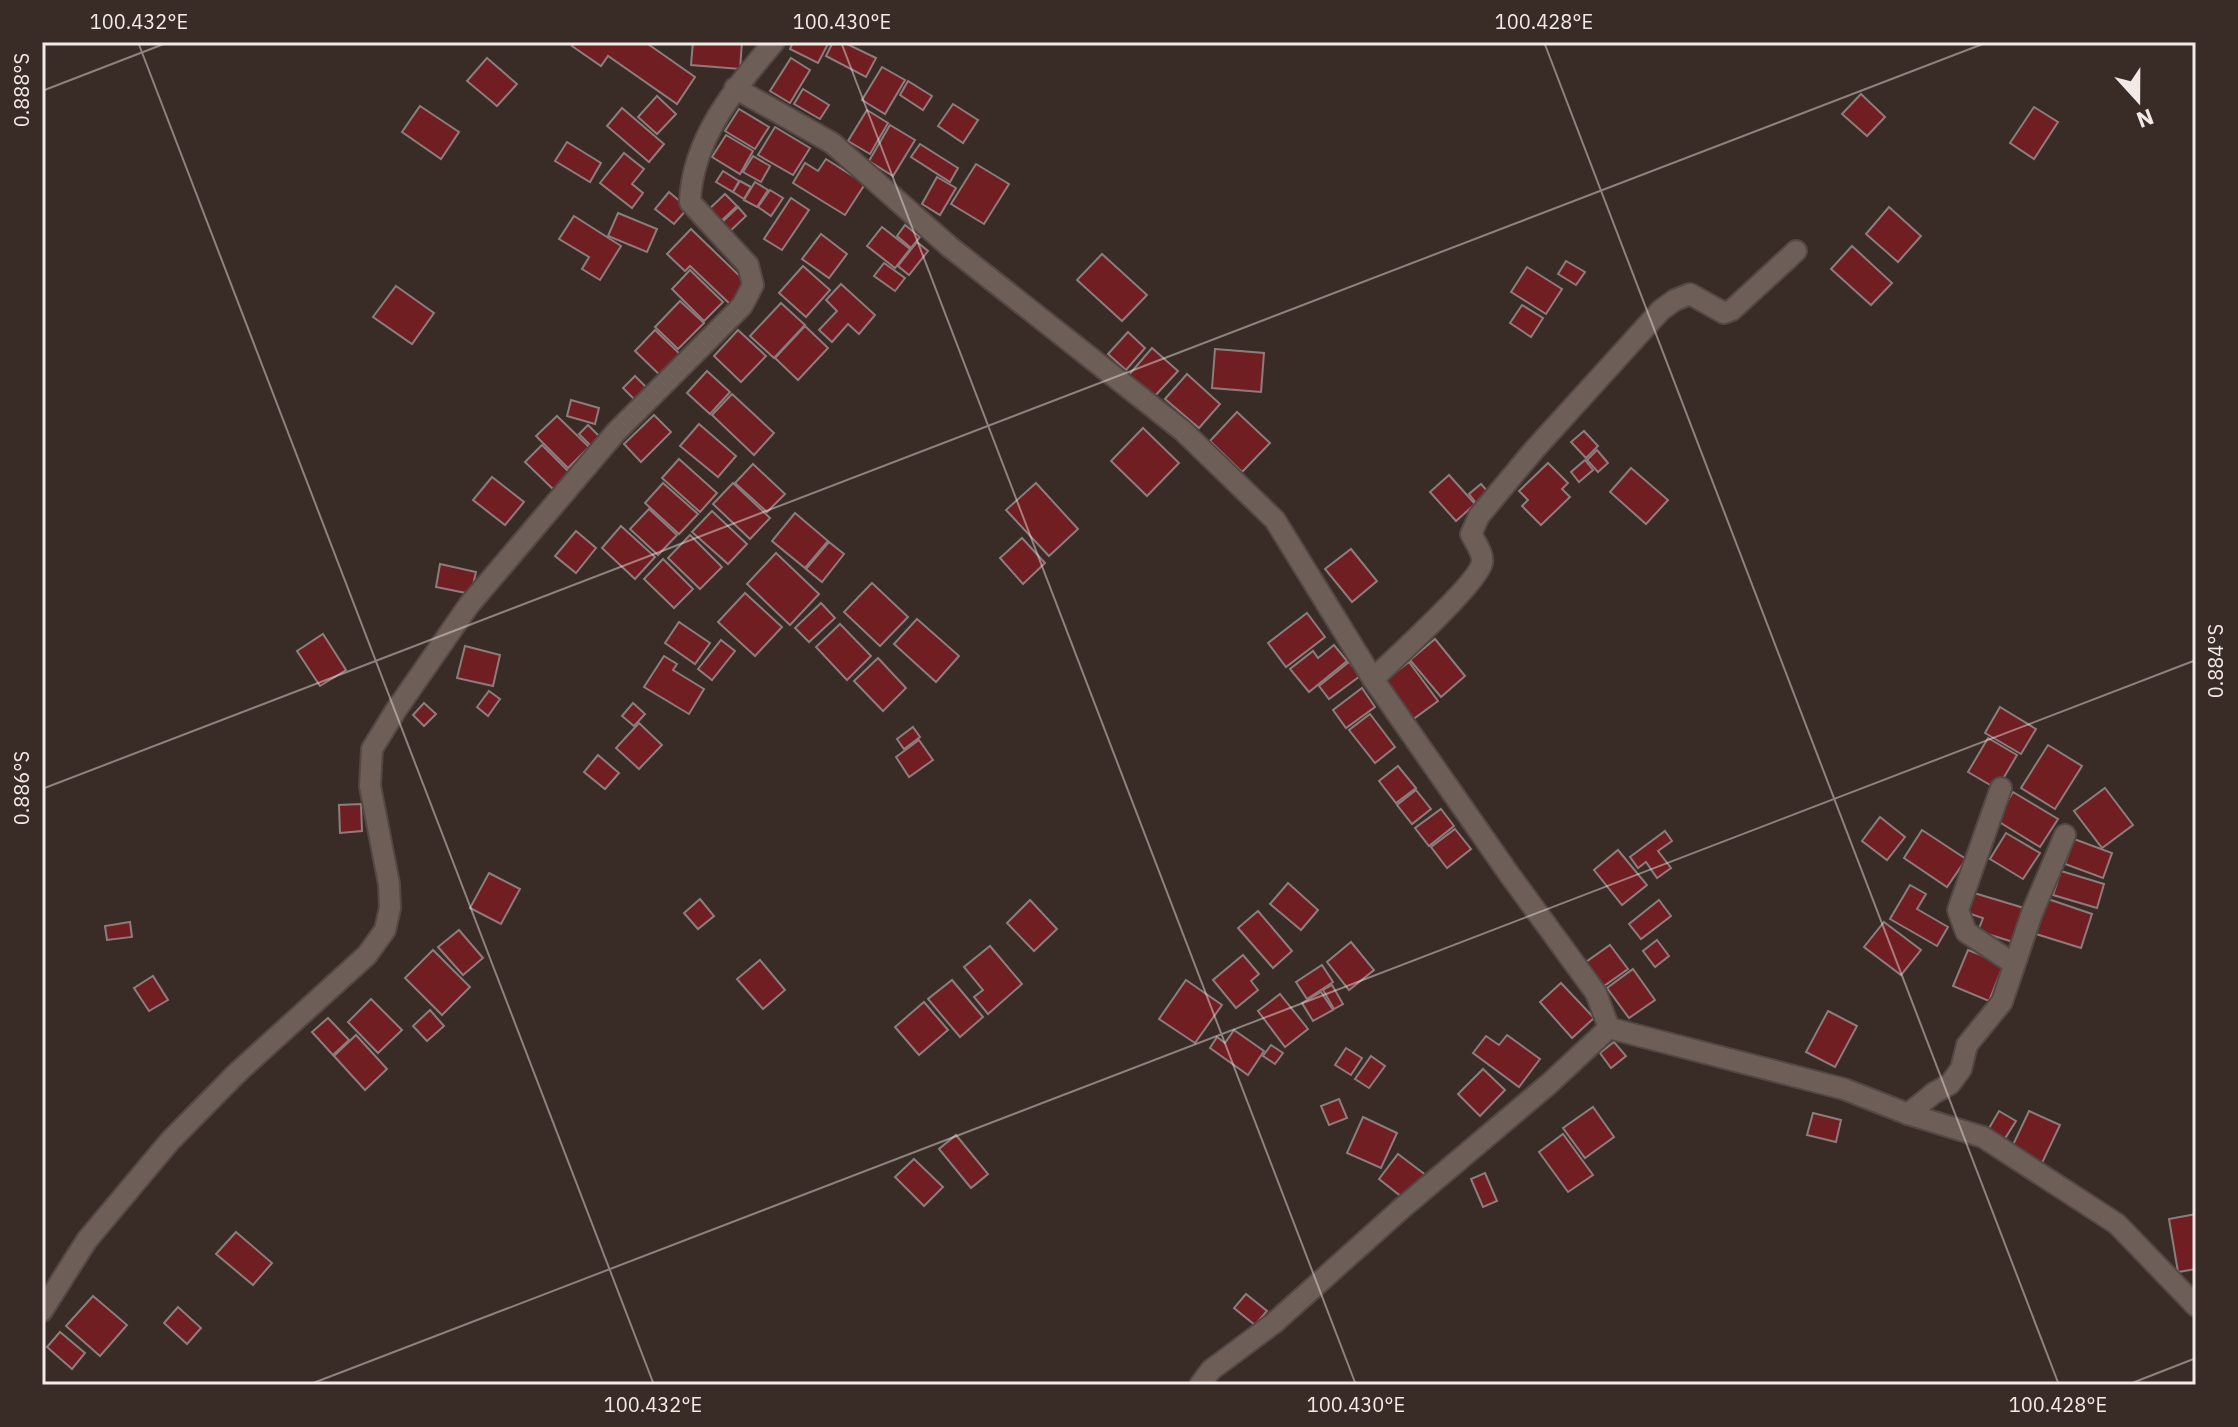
<svg xmlns="http://www.w3.org/2000/svg" width="2238" height="1427" font-family="'IBM Plex Sans',sans-serif">
	<style>
		.building { fill: #701e22; stroke: #8d7c7b; stroke-width: 2 }
		.lines { fill: none; stroke-linecap: round; stroke-linejoin: round }
		.minor-casing { stroke: #534844; stroke-width: 24 }
		.minor { stroke: #6d5e58; stroke-width: 20 }
		.ticks { fill: none; stroke: #f3eae7; stroke-width: 2; stroke-opacity: 0.45 }
		.neatline { fill: none; stroke: #f3eae7; stroke-width: 3 }
		.ticks-label { font-size: 20px; text-anchor: middle; fill: #f3eae7 }
	</style>
	<rect width="100%" height="100%" fill="#392c27"/>
	<g class="building">
		<polygon points="575,42 645,42 695,77 677,104 608,56 601,66 572,46"/>
		<polygon points="693,42 742,42 740,69 691,65"/>
		<polygon points="793,42 829,42 818,63 790,49"/>
		<polygon points="833,42 843,42 876,58 866,77 826,56"/>
		<polygon points="487,58 517,84 497,106 467,81"/>
		<polygon points="791,58 810,70 790,103 770,91"/>
		<polygon points="882,67 905,80 885,114 862,100"/>
		<polygon points="908,81 932,96 923,110 900,95"/>
		<polygon points="803,89 829,105 820,119 794,104"/>
		<polygon points="1861,94 1885,117 1867,136 1842,114"/>
		<polygon points="657,96 676,114 657,134 638,117"/>
		<polygon points="953,104 978,120 963,143 938,126"/>
		<polygon points="420,106 459,132 441,159 402,132"/>
		<polygon points="2034,107 2058,122 2034,159 2010,143"/>
		<polygon points="622,108 664,144 649,162 607,126"/>
		<polygon points="739,109 769,127 755,149 725,131"/>
		<polygon points="867,110 888,123 870,154 848,141"/>
		<polygon points="890,125 915,140 893,176 869,161"/>
		<polygon points="775,127 810,148 793,175 758,155"/>
		<polygon points="726,135 753,151 740,174 712,157"/>
		<polygon points="567,142 601,163 590,182 555,161"/>
		<polygon points="920,144 958,168 950,182 911,157"/>
		<polygon points="624,153 644,169 632,184 643,193 632,208 600,183"/>
		<polygon points="753,156 770,166 761,182 743,172"/>
		<polygon points="826,159 865,184 845,215 793,183 805,163 818,171"/>
		<polygon points="976,164 1009,184 984,224 951,204"/>
		<polygon points="723,171 739,181 733,192 716,182"/>
		<polygon points="937,177 956,188 940,215 922,204"/>
		<polygon points="740,181 751,187 744,199 733,192"/>
		<polygon points="755,182 768,190 757,207 744,200"/>
		<polygon points="770,190 783,198 771,216 758,207"/>
		<polygon points="669,192 688,208 674,224 655,209"/>
		<polygon points="725,194 737,206 718,224 706,212"/>
		<polygon points="791,198 809,210 782,250 764,239"/>
		<polygon points="738,207 746,216 727,234 719,225"/>
		<polygon points="1889,207 1921,236 1898,262 1866,234"/>
		<polygon points="618,213 657,229 647,252 608,236"/>
		<polygon points="574,216 621,246 600,280 582,269 589,257 559,239"/>
		<polygon points="905,225 920,237 911,248 897,236"/>
		<polygon points="882,227 910,249 895,268 867,246"/>
		<polygon points="691,229 749,285 730,304 690,266 685,271 667,254"/>
		<polygon points="821,234 847,254 829,278 802,259"/>
		<polygon points="917,242 928,251 909,275 898,266"/>
		<polygon points="1852,246 1892,283 1871,305 1831,269"/>
		<polygon points="1102,254 1147,295 1122,321 1077,280"/>
		<polygon points="1566,261 1585,272 1576,285 1558,274"/>
		<polygon points="884,263 905,278 895,291 874,276"/>
		<polygon points="803,266 830,290 806,317 779,293"/>
		<polygon points="1527,267 1562,289 1546,314 1511,292"/>
		<polygon points="690,270 723,302 704,321 672,289"/>
		<polygon points="841,284 875,315 859,334 848,324 832,342 819,330 837,311 826,300"/>
		<polygon points="396,286 434,313 412,344 373,317"/>
		<polygon points="680,301 704,323 678,349 655,327"/>
		<polygon points="781,303 805,325 774,358 750,336"/>
		<polygon points="1522,305 1543,318 1531,337 1510,323"/>
		<polygon points="805,326 828,348 798,380 775,358"/>
		<polygon points="655,330 683,357 663,378 635,351"/>
		<polygon points="738,330 766,356 741,382 714,356"/>
		<polygon points="1128,332 1145,348 1126,370 1108,354"/>
		<polygon points="1152,348 1178,371 1152,399 1127,377"/>
		<polygon points="1215,349 1264,353 1261,392 1212,388"/>
		<polygon points="707,371 730,392 710,414 687,393"/>
		<polygon points="1187,374 1220,404 1199,428 1165,399"/>
		<polygon points="635,376 650,391 638,403 623,388"/>
		<polygon points="732,394 774,433 754,455 712,415"/>
		<polygon points="571,400 599,408 595,424 567,416"/>
		<polygon points="1237,412 1270,443 1242,472 1210,441"/>
		<polygon points="654,415 671,432 641,462 624,444"/>
		<polygon points="557,416 589,447 568,468 536,436"/>
		<polygon points="699,424 736,456 718,477 680,446"/>
		<polygon points="588,425 600,437 591,446 579,434"/>
		<polygon points="1143,428 1179,463 1147,496 1111,461"/>
		<polygon points="1584,431 1598,446 1586,458 1571,442"/>
		<polygon points="542,445 571,474 555,491 525,462"/>
		<polygon points="1597,450 1608,463 1598,472 1587,460"/>
		<polygon points="679,459 717,493 700,512 662,478"/>
		<polygon points="1585,460 1593,470 1579,482 1571,472"/>
		<polygon points="1548,463 1568,483 1562,489 1570,497 1541,525 1522,506 1528,500 1519,491"/>
		<polygon points="753,464 785,494 767,512 735,483"/>
		<polygon points="1631,468 1668,500 1646,524 1610,492"/>
		<polygon points="1449,475 1475,504 1456,521 1430,492"/>
		<polygon points="492,477 524,502 505,525 473,500"/>
		<polygon points="663,483 698,514 679,534 645,503"/>
		<polygon points="733,483 770,518 750,539 713,504"/>
		<polygon points="1036,483 1078,529 1049,556 1006,510"/>
		<polygon points="1481,484 1489,493 1476,503 1469,494"/>
		<polygon points="649,509 677,535 658,555 630,529"/>
		<polygon points="712,511 747,544 728,564 692,532"/>
		<polygon points="795,513 828,541 805,568 772,541"/>
		<polygon points="621,526 655,557 635,579 602,548"/>
		<polygon points="576,531 596,548 576,573 555,556"/>
		<polygon points="690,535 722,567 700,589 668,558"/>
		<polygon points="1022,538 1045,563 1023,584 1000,558"/>
		<polygon points="829,542 844,554 822,582 806,569"/>
		<polygon points="1351,549 1377,581 1352,602 1325,569"/>
		<polygon points="776,553 819,594 790,625 747,584"/>
		<polygon points="663,559 693,589 674,608 644,579"/>
		<polygon points="440,564 476,572 471,594 436,587"/>
		<polygon points="872,583 908,617 880,646 844,612"/>
		<polygon points="745,593 782,627 755,656 718,622"/>
		<polygon points="821,603 835,618 809,642 795,628"/>
		<polygon points="1307,613 1325,637 1286,667 1268,643"/>
		<polygon points="917,619 959,656 936,682 894,644"/>
		<polygon points="679,622 710,643 695,664 665,643"/>
		<polygon points="840,624 871,656 847,680 816,647"/>
		<polygon points="323,634 346,670 320,686 297,651"/>
		<polygon points="1435,639 1465,676 1441,697 1410,660"/>
		<polygon points="721,640 735,651 712,680 698,669"/>
		<polygon points="1334,645 1347,661 1309,692 1290,669 1313,651 1318,658"/>
		<polygon points="465,646 500,655 493,686 457,678"/>
		<polygon points="664,656 677,664 673,670 704,689 689,714 644,687"/>
		<polygon points="878,658 906,688 883,711 854,681"/>
		<polygon points="1349,662 1360,676 1329,699 1319,686"/>
		<polygon points="1409,662 1438,701 1412,720 1383,682"/>
		<polygon points="1362,688 1375,707 1346,728 1333,710"/>
		<polygon points="489,691 500,699 488,716 477,707"/>
		<polygon points="424,703 436,714 424,726 413,715"/>
		<polygon points="633,703 645,714 634,726 622,716"/>
		<polygon points="2000,707 2036,729 2021,754 1985,733"/>
		<polygon points="1370,714 1395,747 1375,763 1349,730"/>
		<polygon points="639,723 662,745 639,769 616,748"/>
		<polygon points="913,727 920,737 904,749 897,739"/>
		<polygon points="1988,738 2017,755 1997,789 1968,772"/>
		<polygon points="919,740 933,760 909,777 896,757"/>
		<polygon points="2048,745 2082,766 2055,809 2021,788"/>
		<polygon points="598,755 619,773 605,789 584,772"/>
		<polygon points="1398,766 1416,788 1396,803 1379,781"/>
		<polygon points="2105,788 2133,825 2102,848 2074,811"/>
		<polygon points="1416,790 1431,809 1412,824 1397,805"/>
		<polygon points="2013,792 2058,819 2040,847 1996,820"/>
		<polygon points="361,804 362,831 340,833 339,805"/>
		<polygon points="1441,809 1454,826 1429,846 1415,828"/>
		<polygon points="1880,817 1905,837 1887,860 1862,841"/>
		<polygon points="1455,829 1471,849 1447,868 1431,847"/>
		<polygon points="1922,830 1966,859 1947,887 1904,858"/>
		<polygon points="1665,831 1672,841 1658,851 1671,868 1657,878 1646,862 1638,868 1630,857"/>
		<polygon points="2006,833 2040,853 2023,879 1990,859"/>
		<polygon points="2074,839 2112,853 2103,878 2065,864"/>
		<polygon points="1618,850 1647,885 1622,905 1594,870"/>
		<polygon points="2061,871 2104,884 2097,908 2053,895"/>
		<polygon points="489,873 520,889 501,924 470,908"/>
		<polygon points="1288,883 1318,910 1301,930 1270,904"/>
		<polygon points="1910,885 1926,894 1917,909 1948,927 1937,946 1890,919"/>
		<polygon points="1974,893 2024,908 2013,942 1978,931 1983,918 1968,913"/>
		<polygon points="700,899 714,916 698,929 684,913"/>
		<polygon points="2048,899 2092,914 2081,948 2036,934"/>
		<polygon points="1030,900 1057,929 1034,951 1007,923"/>
		<polygon points="1659,900 1671,916 1641,939 1629,924"/>
		<polygon points="1258,911 1292,951 1273,968 1238,928"/>
		<polygon points="130,922 132,937 107,940 105,926"/>
		<polygon points="1884,922 1921,950 1901,975 1864,947"/>
		<polygon points="459,930 483,958 463,975 438,947"/>
		<polygon points="1657,940 1669,956 1655,967 1643,951"/>
		<polygon points="1351,942 1374,970 1349,990 1327,962"/>
		<polygon points="1610,945 1628,969 1601,988 1583,964"/>
		<polygon points="990,946 1022,984 988,1014 974,997 983,990 964,967"/>
		<polygon points="433,950 470,987 442,1015 405,978"/>
		<polygon points="1968,950 2004,964 1989,1001 1953,986"/>
		<polygon points="1243,955 1259,974 1251,981 1258,990 1236,1008 1213,980"/>
		<polygon points="760,960 785,990 763,1009 737,979"/>
		<polygon points="1322,965 1333,982 1307,999 1296,982"/>
		<polygon points="1633,969 1655,1000 1629,1018 1607,988"/>
		<polygon points="153,976 168,1000 149,1011 134,988"/>
		<polygon points="952,980 983,1017 960,1037 928,999"/>
		<polygon points="1186,980 1222,1005 1195,1043 1159,1019"/>
		<polygon points="1561,983 1594,1018 1572,1038 1540,1002"/>
		<polygon points="1332,985 1343,1004 1334,1009 1323,990"/>
		<polygon points="1321,992 1333,1010 1313,1021 1302,1003"/>
		<polygon points="1280,994 1308,1029 1285,1047 1258,1011"/>
		<polygon points="371,999 402,1030 378,1053 348,1022"/>
		<polygon points="924,1002 948,1030 919,1055 895,1027"/>
		<polygon points="430,1010 444,1026 427,1041 413,1026"/>
		<polygon points="1828,1011 1857,1026 1835,1067 1806,1052"/>
		<polygon points="328,1018 349,1040 333,1055 312,1032"/>
		<polygon points="1234,1030 1264,1051 1248,1075 1210,1048 1217,1037 1225,1043"/>
		<polygon points="356,1035 387,1069 365,1090 334,1056"/>
		<polygon points="1507,1035 1540,1059 1519,1087 1473,1053 1486,1036 1499,1045"/>
		<polygon points="1614,1042 1626,1056 1611,1068 1600,1053"/>
		<polygon points="1271,1045 1283,1053 1275,1064 1263,1056"/>
		<polygon points="1346,1048 1362,1058 1351,1075 1335,1065"/>
		<polygon points="1371,1056 1385,1066 1369,1088 1355,1079"/>
		<polygon points="1483,1069 1505,1090 1480,1116 1458,1094"/>
		<polygon points="1339,1099 1347,1118 1329,1125 1321,1106"/>
		<polygon points="1593,1107 1614,1137 1585,1158 1563,1128"/>
		<polygon points="1999,1111 2016,1121 2004,1140 1988,1130"/>
		<polygon points="2029,1111 2060,1125 2042,1163 2011,1149"/>
		<polygon points="1813,1113 1841,1120 1836,1142 1807,1135"/>
		<polygon points="1363,1117 1397,1133 1381,1168 1347,1153"/>
		<polygon points="1563,1134 1593,1175 1568,1192 1539,1152"/>
		<polygon points="956,1135 988,1174 971,1188 939,1149"/>
		<polygon points="1398,1154 1427,1176 1407,1201 1379,1179"/>
		<polygon points="914,1159 943,1187 924,1206 895,1177"/>
		<polygon points="1485,1173 1497,1201 1483,1207 1471,1179"/>
		<polygon points="2196,1214 2196,1269 2178,1272 2169,1219"/>
		<polygon points="236,1232 272,1263 253,1285 216,1254"/>
		<polygon points="1246,1294 1267,1311 1255,1325 1234,1308"/>
		<polygon points="93,1296 127,1325 100,1356 66,1326"/>
		<polygon points="178,1307 201,1328 187,1344 164,1323"/>
		<polygon points="60,1332 85,1353 72,1369 47,1347"/>
	</g>
	<g class="lines">
		<defs>
			<g id="minor">
				<polyline points="735,88 832,143 950,247 1182,430 1275,520 1373,679 1509,874 1596,993 1609,1028"/>
				<path d="M1373 679C1392 661 1478 583 1482 563 1484 554 1475 542 1471 534L1479 516 1534 450 1661 310 1675 300 1690 294 1724 313 1732 310 1796 251"/>
				<polyline points="2001,788 1958,910 1966,932 2014,964"/>
				<polyline points="1609,1028 1844,1089 1908,1114 1983,1137 2117,1224 2196,1306"/>
				<polyline points="1908,1114 1934,1093 1950,1084 1961,1069 1967,1045 2002,1002 2032,913 2065,835"/>
				<path d="M42 1311 87 1240 170 1141 237 1073 367 955 385 930 390 908 389 884 370 786 372 749 396 710 469 605 616 432 742 306 753 285 748 265 690 202C692 139 735 88 774 42"/>
				<polyline points="1200,1385 1211,1370 1274,1323 1401,1209 1550,1083 1609,1028"/>
			</g>
		</defs>
		<use href="#minor" class="minor-casing"/>
		<use href="#minor" class="minor"/>
	</g>
	<path class="ticks" d="M138 42 654 1385M841 42 1356 1385M1544 42 2059 1385M42 91 169 42M42 789 1988 42M308 1385 2196 660M2127 1385 2196 1358"/>
	<rect width="2238" height="1427" fill="none" stroke="#392c27" stroke-width="88"/>
	<g transform="translate(2138 100) rotate(159)" stroke="#392c27" stroke-width="6" paint-order="stroke">
	<path d="M0-6L14 30L0 20L-14 30Z" fill="#f3eae7"/>
	<text y="-12" font-size="22" font-weight="bold" text-anchor="middle" fill="#f3eae7">N</text>
	</g>
	<rect x="44" y="44" width="2150" height="1339" class="neatline"/>
	<g class="ticks-label">
		<text x="139" y="29">100.432°E</text>
		<text x="842" y="29">100.430°E</text>
		<text x="1544" y="29">100.428°E</text>
		<text transform="translate(22 90) rotate(-90)" y="7">0.888°S</text>
		<text transform="translate(2216 661) rotate(-90)" y="7">0.884°S</text>
		<text transform="translate(22 788) rotate(-90)" y="7">0.886°S</text>
		<text x="653" y="1412">100.432°E</text>
		<text x="1356" y="1412">100.430°E</text>
		<text x="2058" y="1412">100.428°E</text>
	</g>
</svg>
